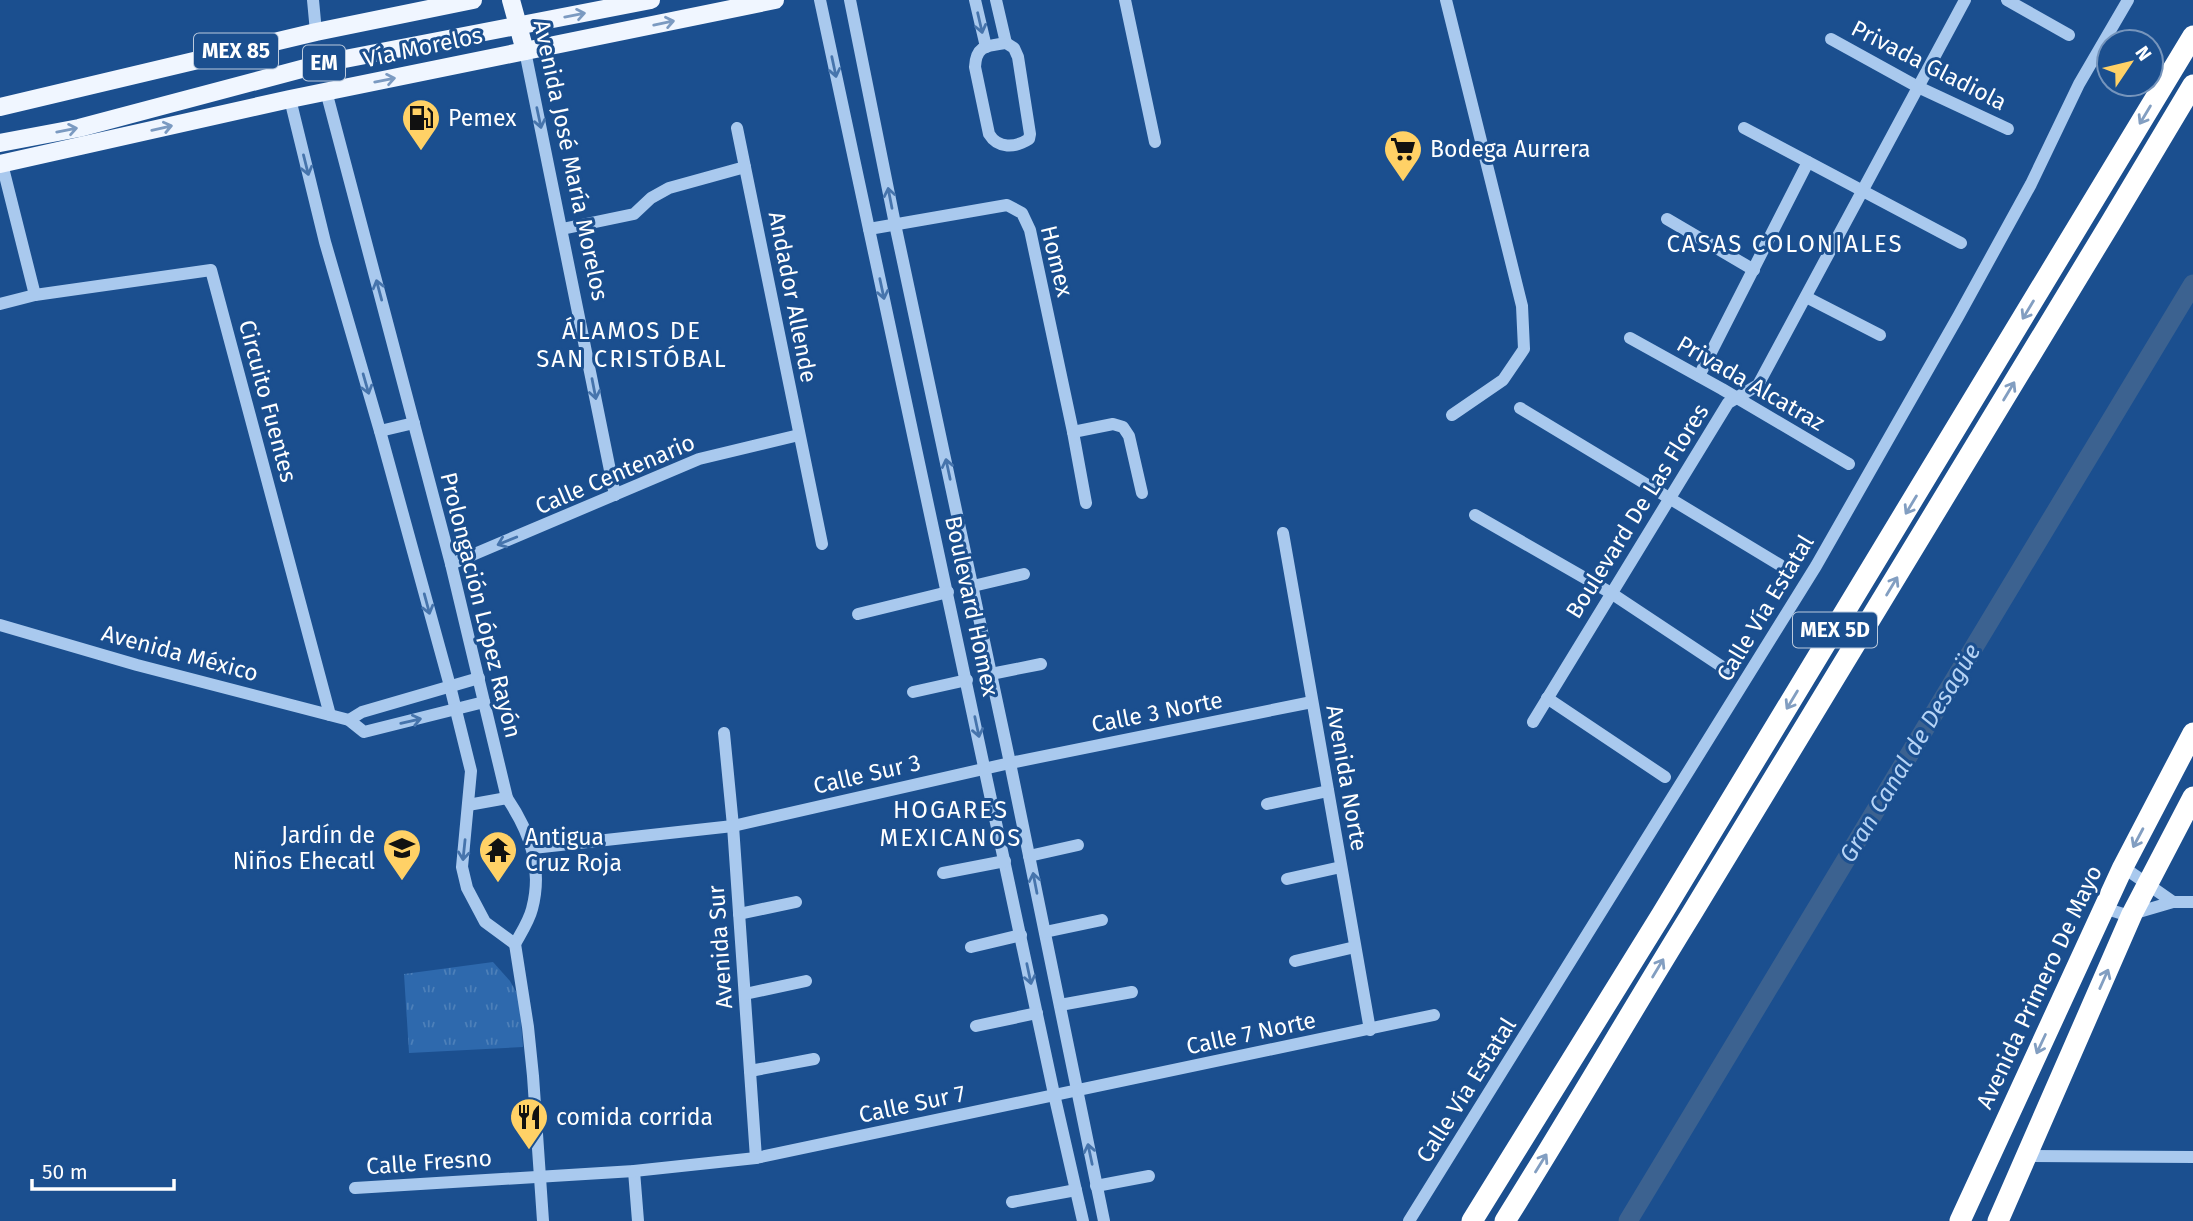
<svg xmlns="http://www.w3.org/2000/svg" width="2193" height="1221" font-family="'Fira Sans',sans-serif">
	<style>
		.park { fill: url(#park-tufts) }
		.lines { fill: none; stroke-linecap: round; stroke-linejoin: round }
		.canal { stroke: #3c6290; stroke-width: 19 }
		.minor { stroke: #a9c9ee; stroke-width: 12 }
		.major { stroke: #f0f6ff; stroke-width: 18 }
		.highway { stroke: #fff; stroke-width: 21 }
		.major-bridge { stroke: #f0f6ff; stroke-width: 18 }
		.oneway { stroke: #7b9ac1 }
		.oneway2 { stroke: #4674ac }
		.oneway3 { stroke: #829ec1 }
		.labels { text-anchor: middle; stroke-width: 6; stroke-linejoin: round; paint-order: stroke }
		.shield { fill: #1b4f8f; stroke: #bbcadd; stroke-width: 2 }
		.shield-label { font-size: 21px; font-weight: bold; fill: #fff }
		.street-label { font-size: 23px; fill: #fff; stroke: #1b4f8f }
		.poi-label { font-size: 23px; fill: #fff; stroke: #1b4f8f; text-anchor: start }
		.neighbourhood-label { font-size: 24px; letter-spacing: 2px; fill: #fff; stroke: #1b4f8f }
		.water-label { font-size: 24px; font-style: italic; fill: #b5d3f5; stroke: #1b4f8f }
	</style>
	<defs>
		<pattern id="park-tufts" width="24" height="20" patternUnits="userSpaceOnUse" patternTransform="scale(1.75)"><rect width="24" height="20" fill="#2e69ad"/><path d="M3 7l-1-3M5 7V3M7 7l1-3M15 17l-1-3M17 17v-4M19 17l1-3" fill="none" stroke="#4d80b9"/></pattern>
	</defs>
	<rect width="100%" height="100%" fill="#1b4f8f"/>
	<polygon class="park" points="493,962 510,981 519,997 523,1047 409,1053 404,974"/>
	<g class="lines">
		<polyline class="canal" points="1628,1221 2193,284"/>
		<g class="minor">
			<polyline points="313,0 316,32"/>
			<polyline points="820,0 1054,1094 1083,1221"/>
			<polyline points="850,0 895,224 1010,763 1104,1221"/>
			<polyline points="975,0 986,47"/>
			<polyline points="996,0 1006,43"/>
			<polyline points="1125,0 1155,142"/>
			<polyline points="1446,0 1522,306 1524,349 1503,380 1452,415"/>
			<polyline points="2007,0 2069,35"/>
			<polyline points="1831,39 1918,87 2008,129"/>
			<path d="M1006 43 1014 48 1018 57 1030 134 1029 139C1015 148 998 149 989 134L975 67C976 45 987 46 1006 43Z"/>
			<polyline points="525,51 615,495"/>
			<path d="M326 91 451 564 507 798C530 832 543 868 532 909 529 921 521 933 515 944"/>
			<polyline points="290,99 325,242 380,431 450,686 471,771 462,867 467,888 485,922 515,944"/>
			<polyline points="737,128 822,544"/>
			<polyline points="1744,128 1961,243"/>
			<polyline points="2,164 35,295"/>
			<polyline points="1667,219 1754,270"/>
			<polyline points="562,229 634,214 651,198 669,188 745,167"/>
			<polyline points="869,229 1007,205 1022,213 1030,230 1073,432 1086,503"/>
			<polyline points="1806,297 1880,335"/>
			<polyline points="0,304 35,295 211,270 330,715"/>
			<polyline points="1630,338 1722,389 1849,464"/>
			<polyline points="1699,376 1808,162"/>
			<polyline points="1520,408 1780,565"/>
			<polyline points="380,431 414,423"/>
			<polyline points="1073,432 1113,424 1123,427 1129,436 1142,493"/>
			<polyline points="1475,515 1611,593 1727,670"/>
			<polyline points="1283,533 1370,1030"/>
			<polyline points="451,564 699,459 799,435"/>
			<polyline points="973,586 1024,574"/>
			<polyline points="858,614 948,592"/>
			<polyline points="0,625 137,665 349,720 364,732 484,702"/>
			<polyline points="991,674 1041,664"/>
			<polyline points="913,692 967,680"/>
			<polyline points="1547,698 1665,777"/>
			<polyline points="349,720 362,712 479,678"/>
			<polyline points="1533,722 1728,403 1758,385 1965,0"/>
			<polyline points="724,733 733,826 756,1158"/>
			<polyline points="1267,804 1328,791"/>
			<polyline points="468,805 507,798"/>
			<polyline points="533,848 733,826 1010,763 1312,702"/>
			<polyline points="1029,856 1078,845"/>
			<polyline points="2123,867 2173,902"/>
			<polyline points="943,873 1005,861"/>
			<polyline points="1287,879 1341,867"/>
			<polyline points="2104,908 2123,914 2132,914 2173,902 2193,902"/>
			<polyline points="739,914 796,902"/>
			<polyline points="1045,932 1102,920"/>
			<polyline points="515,944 528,1027 533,1076 543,1221"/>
			<polyline points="971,947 1021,935"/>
			<polyline points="1295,961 1355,947"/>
			<polyline points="745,994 806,981"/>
			<polyline points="1060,1005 1132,992"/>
			<polyline points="976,1026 1037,1013"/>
			<polyline points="750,1071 814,1059"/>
			<polyline points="2026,1156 2193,1157"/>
			<polyline points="634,1171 638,1221"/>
			<polyline points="1096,1186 1149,1176"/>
			<polyline points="355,1188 634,1171 756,1158 1434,1015"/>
			<polyline points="1012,1202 1076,1190"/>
			<polyline points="1409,1221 1816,566 1959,315 2031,184 2079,84 2128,0"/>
		</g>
		<g class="major">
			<polyline points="511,0 525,51"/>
			<polyline points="0,107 316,32 473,0"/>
			<polyline points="0,164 290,99 775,0"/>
		</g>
		<g class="highway">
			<polyline points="1472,1221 1662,914 2193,36"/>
			<path d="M1505 1221C1569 1119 1629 1015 1692 913 1860 637 2028 362 2193 85"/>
			<polyline points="1960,1221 2123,867 2193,733"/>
			<polyline points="1998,1221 2132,914 2193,797"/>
		</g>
		<polyline class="major-bridge" points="0,143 79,128 324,63 651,0"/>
	</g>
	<defs><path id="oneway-shaft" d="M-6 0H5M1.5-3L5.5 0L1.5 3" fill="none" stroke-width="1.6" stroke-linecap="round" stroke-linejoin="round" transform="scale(1.75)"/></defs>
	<g class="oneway">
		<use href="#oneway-shaft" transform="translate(575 15) rotate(-11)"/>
		<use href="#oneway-shaft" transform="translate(664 23) rotate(-12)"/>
		<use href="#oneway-shaft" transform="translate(385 80) rotate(-11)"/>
		<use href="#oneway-shaft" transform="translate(162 128) rotate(-13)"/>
		<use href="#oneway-shaft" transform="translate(67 130) rotate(-11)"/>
	</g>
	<g class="oneway2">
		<use href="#oneway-shaft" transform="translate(980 23) rotate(77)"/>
		<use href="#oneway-shaft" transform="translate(834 67) rotate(78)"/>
		<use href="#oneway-shaft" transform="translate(539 118) rotate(78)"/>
		<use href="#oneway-shaft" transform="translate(306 165) rotate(76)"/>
		<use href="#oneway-shaft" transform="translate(890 198) rotate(-101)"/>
		<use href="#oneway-shaft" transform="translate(882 289) rotate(78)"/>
		<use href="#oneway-shaft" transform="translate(379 290) rotate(-105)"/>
		<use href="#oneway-shaft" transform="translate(366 384) rotate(74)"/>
		<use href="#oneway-shaft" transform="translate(594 389) rotate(79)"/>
		<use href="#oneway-shaft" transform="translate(948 469) rotate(-102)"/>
		<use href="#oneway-shaft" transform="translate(507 541) rotate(158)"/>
		<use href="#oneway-shaft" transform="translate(427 604) rotate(75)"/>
		<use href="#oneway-shaft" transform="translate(411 721) rotate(-13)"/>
		<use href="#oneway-shaft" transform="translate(977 727) rotate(78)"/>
		<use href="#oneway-shaft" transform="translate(464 850) rotate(96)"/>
		<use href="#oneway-shaft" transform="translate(1035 883) rotate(-101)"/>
		<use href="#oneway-shaft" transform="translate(1029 974) rotate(78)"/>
		<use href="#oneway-shaft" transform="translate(1090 1154) rotate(-102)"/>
	</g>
	<g class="oneway3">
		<use href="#oneway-shaft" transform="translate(2145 115) rotate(121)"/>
		<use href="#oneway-shaft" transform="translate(2028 310) rotate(121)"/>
		<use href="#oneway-shaft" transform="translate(2009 391) rotate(-59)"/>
		<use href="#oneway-shaft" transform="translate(1911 505) rotate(121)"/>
		<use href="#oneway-shaft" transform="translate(1892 586) rotate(-59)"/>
		<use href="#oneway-shaft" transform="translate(1792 700) rotate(121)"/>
		<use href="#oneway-shaft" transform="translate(2138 838) rotate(118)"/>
		<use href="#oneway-shaft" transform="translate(1658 968) rotate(-59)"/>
		<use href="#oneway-shaft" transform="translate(2104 979) rotate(-66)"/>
		<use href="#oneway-shaft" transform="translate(2041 1044) rotate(115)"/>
		<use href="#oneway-shaft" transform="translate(1541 1163) rotate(-58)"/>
	</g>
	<defs>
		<symbol id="fuel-pin" viewBox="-11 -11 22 30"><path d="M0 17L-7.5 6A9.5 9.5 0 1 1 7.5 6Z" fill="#ffd166" stroke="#1b4f8f"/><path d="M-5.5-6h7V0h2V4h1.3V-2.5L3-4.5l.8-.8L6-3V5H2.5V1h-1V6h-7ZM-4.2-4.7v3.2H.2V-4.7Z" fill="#111"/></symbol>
		<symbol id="supermarket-pin" viewBox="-11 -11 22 30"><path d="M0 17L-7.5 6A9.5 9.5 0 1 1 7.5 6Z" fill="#ffd166" stroke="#1b4f8f"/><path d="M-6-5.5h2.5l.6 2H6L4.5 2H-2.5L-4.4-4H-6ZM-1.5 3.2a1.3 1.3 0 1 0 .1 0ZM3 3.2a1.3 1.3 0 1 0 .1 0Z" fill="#111"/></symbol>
		<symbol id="school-pin" viewBox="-11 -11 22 30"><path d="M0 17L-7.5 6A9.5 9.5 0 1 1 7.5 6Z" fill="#ffd166" stroke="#1b4f8f"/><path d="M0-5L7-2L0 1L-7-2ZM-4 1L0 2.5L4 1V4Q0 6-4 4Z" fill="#111"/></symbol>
		<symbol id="temple-pin" viewBox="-11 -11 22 30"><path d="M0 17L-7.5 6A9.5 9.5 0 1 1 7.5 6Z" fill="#ffd166" stroke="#1b4f8f"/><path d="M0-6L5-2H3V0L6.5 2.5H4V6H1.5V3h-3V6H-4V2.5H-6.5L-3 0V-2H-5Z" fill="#111"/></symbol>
		<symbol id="restaurant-pin" viewBox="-11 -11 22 30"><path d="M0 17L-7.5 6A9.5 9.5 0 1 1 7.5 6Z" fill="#ffd166" stroke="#1b4f8f"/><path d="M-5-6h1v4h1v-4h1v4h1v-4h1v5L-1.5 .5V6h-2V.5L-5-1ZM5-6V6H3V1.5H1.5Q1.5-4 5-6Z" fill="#111"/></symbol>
	</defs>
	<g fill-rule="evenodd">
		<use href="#fuel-pin" x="399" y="96" width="44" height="60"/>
		<use href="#supermarket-pin" x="1381" y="127" width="44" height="60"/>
		<use href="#school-pin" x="380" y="826" width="44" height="60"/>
		<use href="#temple-pin" x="476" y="828" width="44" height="60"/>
		<use href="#restaurant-pin" x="507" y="1095" width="44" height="60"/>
	</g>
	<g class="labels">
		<g class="shield">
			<rect x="194" y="33.5" width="84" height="35" rx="5"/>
			<rect x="303" y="45.5" width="42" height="35" rx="5"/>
			<rect x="1793" y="612.5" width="84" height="35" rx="5"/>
		</g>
		<g class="shield-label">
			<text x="236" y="58">MEX 85</text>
			<text x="324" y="70">EM</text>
			<text x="1835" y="637">MEX 5D</text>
		</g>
		<g class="street-label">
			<text transform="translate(423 47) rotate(-12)" y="8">Vía Morelos</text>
			<text transform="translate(1929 65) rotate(27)" y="8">Privada Gladiola</text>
			<text transform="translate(571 160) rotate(78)" y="8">Avenida José María Morelos</text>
			<text transform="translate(1057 261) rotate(76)" y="8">Homex</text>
			<text transform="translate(793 297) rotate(79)" y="8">Andador Allende</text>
			<text transform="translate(1751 383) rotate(30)" y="8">Privada Alcatraz</text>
			<text transform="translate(268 401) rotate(75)" y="8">Circuito Fuentes</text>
			<text transform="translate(615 474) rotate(-23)" y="8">Calle Centenario</text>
			<text transform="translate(1637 511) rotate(-58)" y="8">Boulevard De Las Flores</text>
			<text transform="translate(481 605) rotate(76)" y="8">Prolongación López Rayón</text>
			<text transform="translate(972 606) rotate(78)" y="8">Boulevard Homex</text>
			<text transform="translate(1765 608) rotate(-59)" y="8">Calle Vía Estatal</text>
			<text transform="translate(180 653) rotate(15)" y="8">Avenida México</text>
			<text transform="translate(1157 712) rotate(-11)" y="8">Calle 3 Norte</text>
			<text transform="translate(867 774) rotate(-13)" y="8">Calle Sur 3</text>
			<text transform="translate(1347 778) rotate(80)" y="8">Avenida Norte</text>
			<text transform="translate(720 947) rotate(-94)" y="8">Avenida Sur</text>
			<text transform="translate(2039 987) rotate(-65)" y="8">Avenida Primero De Mayo</text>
			<text transform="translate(1251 1033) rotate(-12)" y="8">Calle 7 Norte</text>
			<text transform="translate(1466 1090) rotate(-58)" y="8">Calle Vía Estatal</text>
			<text transform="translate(912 1104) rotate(-12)" y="8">Calle Sur 7</text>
			<text transform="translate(429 1162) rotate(-4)" y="8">Calle Fresno</text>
		</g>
		<g class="poi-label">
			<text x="448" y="126">Pemex</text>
			<text x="1430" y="157">Bodega Aurrera</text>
			<text x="375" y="843" text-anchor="end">Jardín de<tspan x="375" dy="26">Niños Ehecatl</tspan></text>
			<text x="525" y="845">Antigua<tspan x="525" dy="26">Cruz Roja</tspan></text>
			<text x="556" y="1125">comida corrida</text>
		</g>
		<g class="neighbourhood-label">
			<text x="1785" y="252">CASAS COLONIALES</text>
			<text x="632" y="339">ÁLAMOS DE<tspan x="632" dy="28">SAN CRISTÓBAL</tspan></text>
			<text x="951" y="818">HOGARES<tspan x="951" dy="28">MEXICANOS</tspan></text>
		</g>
		<g class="water-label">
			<text transform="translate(1910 753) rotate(-59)" y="8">Gran Canal de Desagüe</text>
		</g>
	</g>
	<g transform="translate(2130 63) rotate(55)"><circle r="33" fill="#1b4f8f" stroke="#7695bc" stroke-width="2"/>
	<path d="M0-5L12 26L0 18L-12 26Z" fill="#ffd166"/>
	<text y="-10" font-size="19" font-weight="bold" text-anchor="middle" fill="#ffffff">N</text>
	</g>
	<path d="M32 1179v10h142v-10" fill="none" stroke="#ffffff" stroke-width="3.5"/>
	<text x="42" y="1179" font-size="21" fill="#ffffff" stroke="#1b4f8f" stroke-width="5" paint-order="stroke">50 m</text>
</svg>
